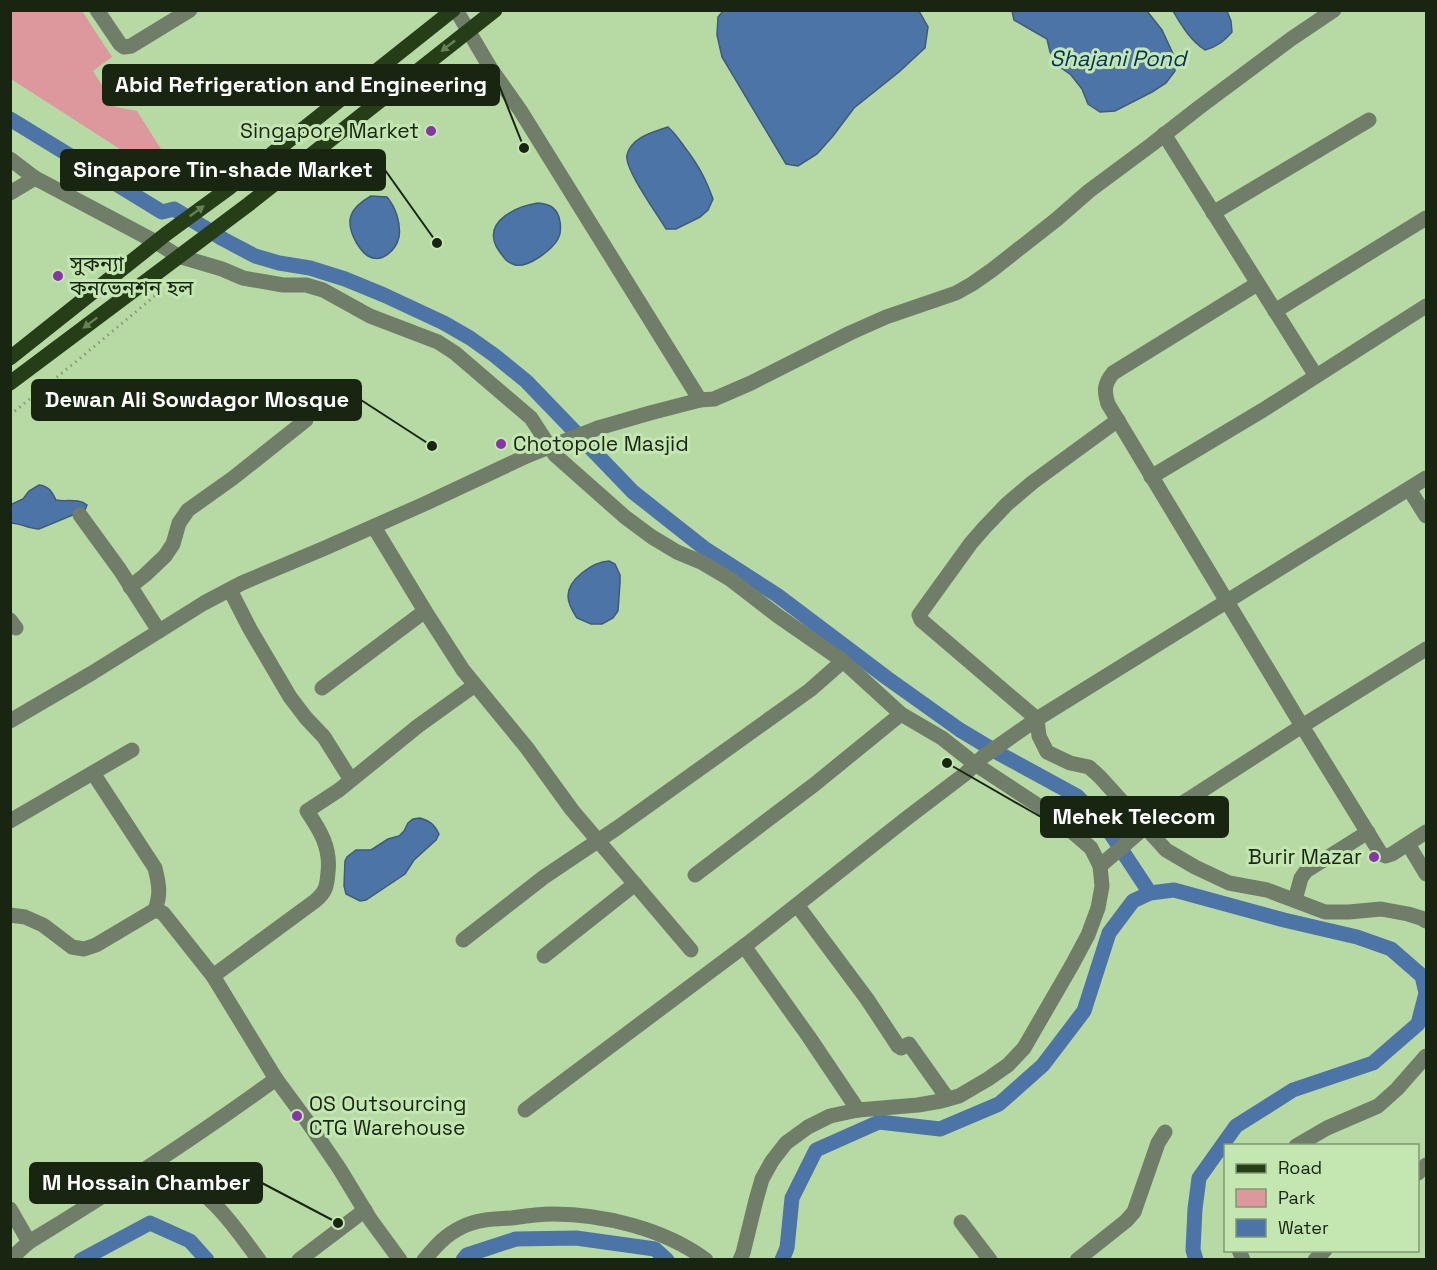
<svg xmlns="http://www.w3.org/2000/svg" width="1437" height="1270" font-family="'Space Grotesk','Noto Sans Bengali',sans-serif">
	<style>
		.green { fill: #dc989c }
		.water { fill: #4d74a6; stroke: #3d5c79; stroke-width: 1.5 }
		.lines { fill: none; stroke-linecap: round; stroke-linejoin: round }
		.canal { stroke: #4d74a6; stroke-width: 15 }
		.path { stroke: #819d73; stroke-width: 3; stroke-dasharray: 1.5 4.5; stroke-linecap: butt }
		.minor { stroke: #707e69; stroke-width: 15 }
		.major { stroke: #263e17; stroke-width: 15 }
		.minor-bridge { stroke: #707e69; stroke-width: 15 }
		.oneway { fill: #658255 }
		.poi-dot { fill: #8535a5; stroke: #c4e7b1; stroke-width: 2 }
		.labels { text-anchor: middle; stroke-width: 6; stroke-linejoin: round; paint-order: stroke }
		.poi-label { font-size: 21px; fill: #182511; stroke: #c4e7b1; text-anchor: start }
		.water-label { font-size: 22px; font-style: italic; fill: #04305f; stroke: #c4e7b1 }
		.leader { fill: none; stroke: #182511; stroke-width: 2 }
		.callout-dot { fill: #182511; stroke: #c4e7b1; stroke-width: 2 }
		.callout { fill: #182511; stroke: #182511; stroke-width: 2 }
		.callout-label { font-size: 22px; text-anchor: middle; font-weight: bold; fill: #fff }
	</style>
	<rect width="100%" height="100%" fill="#b7daa5"/>
	<polygon class="green" points="10,11 82,11 112,57 93,71 116,107 137,111 171,165 157,173 11,79"/>
	<g class="water">
		<polygon points="723,11 919,11 928,27 925,48 899,72 854,108 833,136 817,154 798,166 786,164 722,57 717,35 718,17"/>
		<polygon points="1012,11 1147,11 1162,30 1174,56 1175,71 1166,83 1152,92 1115,111 1100,112 1088,104 1082,89 1071,75 1060,67 1050,52 1047,39 1014,20"/>
		<path d="M1173 11H1227L1231 21 1232 32C1224 41 1217 47 1205 50 1190 40 1182 26 1173 11Z"/>
		<path d="M668 127C677 135 682 144 689 153 701 170 706 180 713 199L708 210 700 217 676 229H666C658 215 624 169 627 155 631 137 654 132 668 127Z"/>
		<path d="M371 196 387 197C396 208 401 223 399 237 396 250 382 264 368 256 363 253 359 247 356 242 344 220 350 208 371 196Z"/>
		<path d="M538 203C548 204 555 206 559 217 561 225 562 232 558 239 552 250 528 268 515 265 512 264 510 263 507 261 503 257 499 251 496 246 484 220 518 206 538 203Z"/>
		<path d="M39 485C49 486 52 492 56 500 66 502 79 498 87 505L85 510 39 529C29 529 20 523 11 523L10 505 23 499 29 491Z"/>
		<path d="M609 561 615 564 620 575V583L618 611 613 618 602 624H591L577 618C573 612 568 604 568 596 568 579 593 562 609 561Z"/>
		<path d="M420 818C430 821 434 824 439 834L436 840 414 860 405 874 366 900 360 901 346 894 344 886 345 861 347 857 356 850H371L388 839 399 836 404 831 408 823 413 819Z"/>
	</g>
	<g class="lines">
		<g class="canal">
			<polyline points="10,119 162,212 174,209 223,239 255,256 279,263 310,268 345,279 384,295 444,323 470,338 494,355 526,381 633,492 704,548 777,595 887,678 960,730 1000,754 1077,796 1094,813 1111,834 1150,893"/>
			<polyline points="81,1260 150,1223 190,1241 207,1260"/>
			<polyline points="463,1260 467,1255 516,1239 576,1238 655,1249 667,1260"/>
			<polyline points="782,1260 787,1248 792,1198 816,1150 879,1122 940,1129 999,1104 1043,1065 1084,1011 1109,933 1133,901 1150,893 1174,890 1284,920 1357,937 1391,949 1422,976 1426,993 1418,1024 1373,1063 1293,1090 1236,1126 1199,1178 1195,1209 1193,1250 1196,1260"/>
		</g>
		<polyline class="path" points="10,415 78,360 162,290"/>
		<g class="minor">
			<polyline points="97,10 120,44 124,47 131,46 190,10"/>
			<polyline points="456,10 491,69 520,110 700,400"/>
			<polyline points="1164,134 1316,376"/>
			<polyline points="10,159 35,178"/>
			<polyline points="10,193 35,178 156,242 178,256 222,269 243,278 283,285 306,285 323,290 370,316 438,342 455,353 531,418 555,455 625,517 652,537 677,552 701,562 730,579 778,616 843,661 901,714 942,738 975,764 1039,806 1076,835 1091,848 1100,866 1102,886 1098,908 1088,935 1072,965 1024,1048 1008,1065 988,1079 959,1096 941,1101 918,1105 858,1110 830,1116 808,1127 786,1143 772,1161 762,1179 756,1200 743,1253 740,1260"/>
			<polyline points="1213,213 1369,120"/>
			<path d="M1257 284 1113 373C1104 384 1104 391 1108 404L1302 726 1381 854 1386 856 1392 854 1426 832"/>
			<polyline points="1275,311 1426,218"/>
			<polyline points="1118,420 1033,482 1007,504 985,527 971,543 919,615 921,620 1037,719 1426,478"/>
			<polyline points="598,428 650,413 700,400 714,399 751,383 850,333 886,317 956,293 972,284 992,270 1057,219 1089,191 1151,145 1201,106 1291,39 1334,10"/>
			<polyline points="1151,477 1263,410 1426,306"/>
			<polyline points="1409,489 1426,516"/>
			<polyline points="80,515 120,570 159,631"/>
			<polyline points="374,527 425,611 463,670 527,748 572,810 691,950"/>
			<polyline points="130,587 145,575 165,556 173,544 179,523 188,510 233,478 306,420"/>
			<polyline points="230,590 250,629 290,697 306,718 324,737 351,780"/>
			<polyline points="10,620 16,628"/>
			<polyline points="322,688 425,611"/>
			<polyline points="1037,719 1039,736 1047,752 1070,763 1089,767 1100,777 1166,850 1195,867 1229,883 1267,890 1325,912 1349,912 1381,909 1408,914 1421,918 1426,921"/>
			<polyline points="10,721 92,673 204,603 242,583 325,548 422,505 529,455"/>
			<polyline points="10,821 132,750"/>
			<polyline points="1408,844 1426,874"/>
			<polyline points="1100,866 1144,828 1302,726 1426,649"/>
			<polyline points="695,875 815,784 901,714"/>
			<polyline points="1295,900 1301,878 1306,871 1368,832"/>
			<polyline points="797,905 867,999 898,1046 901,1048 909,1044 948,1099"/>
			<polyline points="155,910 163,913 213,976 276,1079 307,1121 339,1168 370,1219 400,1260"/>
			<path d="M10 915 25 917 43 925 72 947 84 949 96 945 155 910C161 894 159 884 155 868L93 773"/>
			<polyline points="463,940 544,877 617,828 810,690 843,661"/>
			<polyline points="744,946 809,1037 858,1110"/>
			<polyline points="544,956 635,884"/>
			<path d="M213 976 315 901C326 892 327 886 328 872 331 848 320 830 307 811L339 790 418 726 475 685"/>
			<polyline points="525,1110 751,941 907,818 965,774 984,756 1037,719"/>
			<polyline points="1296,1146 1327,1128 1378,1106 1397,1089 1426,1056"/>
			<path d="M141 1172C148 1172 157 1172 164 1174 208 1185 234 1226 259 1260"/>
			<polyline points="1418,1173 1426,1165"/>
			<polyline points="10,1209 29,1242"/>
			<polyline points="961,1222 990,1260"/>
			<polyline points="1239,1250 1243,1260"/>
			<path d="M13 1260 18 1252 29 1242C113 1191 196 1137 276 1079"/>
			<polyline points="299,1260 365,1210"/>
			<path d="M424 1260C436 1246 445 1235 462 1227 477 1219 496 1219 512 1218 525 1216 540 1214 553 1214 603 1214 665 1229 706 1260"/>
			<polyline points="1077,1260 1126,1221 1134,1212 1158,1143 1165,1132"/>
			<polyline points="1315,1260 1325,1250"/>
		</g>
		<g class="major">
			<polyline points="10,358 166,234 229,188 453,10"/>
			<polyline points="10,383 249,204 495,10"/>
		</g>
		<polyline class="minor-bridge" points="529,455 598,428"/>
	</g>
	<defs><path id="oneway-solid" d="M-6-.8H1V-3.2L6.5 0L1 3.2V.8H-6Z" transform="scale(1.5)"/></defs>
	<g class="oneway">
		<use href="#oneway-solid" transform="translate(448 46) rotate(142)"/>
		<use href="#oneway-solid" transform="translate(197 211) rotate(-36)"/>
		<use href="#oneway-solid" transform="translate(90 323) rotate(143)"/>
	</g>
	<g class="poi-dot">
		<circle cx="431" cy="131" r="6"/>
		<circle cx="58" cy="276" r="6"/>
		<circle cx="501" cy="444" r="6"/>
		<circle cx="1374" cy="857" r="6"/>
		<circle cx="297" cy="1116" r="6"/>
	</g>
	<g class="labels">
		<g class="poi-label">
			<text x="419" y="138" text-anchor="end">Singapore Market</text>
			<text x="70" y="271">সুকন্যা<tspan x="70" dy="24">কনভেনশন হল</tspan></text>
			<text x="513" y="451">Chotopole Masjid</text>
			<text x="1362" y="864" text-anchor="end">Burir Mazar</text>
			<text x="309" y="1111">OS Outsourcing<tspan x="309" dy="24">CTG Warehouse</tspan></text>
		</g>
		<g class="water-label">
			<text x="1118" y="66">Shajani Pond</text>
		</g>
	</g>
	<path class="leader" d="M524 148L499 85M437 243L385 170M432 446L361 400M947 763L1041 817M338 1223L262 1183"/>
	<g class="callout-dot">
		<circle cx="524" cy="148" r="6"/>
		<circle cx="437" cy="243" r="6"/>
		<circle cx="432" cy="446" r="6"/>
		<circle cx="947" cy="763" r="6"/>
		<circle cx="338" cy="1223" r="6"/>
	</g>
	<g class="callout">
		<rect x="103" y="65" width="396" height="40" rx="6"/>
		<rect x="61" y="150" width="324" height="40" rx="6"/>
		<rect x="32" y="380" width="329" height="40" rx="6"/>
		<rect x="1041" y="797" width="187" height="40" rx="6"/>
		<rect x="30" y="1163" width="232" height="40" rx="6"/>
	</g>
	<g class="callout-label">
		<text x="301" y="92">Abid Refrigeration and Engineering</text>
		<text x="223" y="177">Singapore Tin-shade Market</text>
		<text x="197" y="407">Dewan Ali Sowdagor Mosque</text>
		<text x="1134" y="824">Mehek Telecom</text>
		<text x="146" y="1190">M Hossain Chamber</text>
	</g>
	<rect width="1437" height="1270" fill="none" stroke="#182511" stroke-width="24"/>
	<rect x="1224" y="1144" width="195" height="108" fill="#c4e7b1" stroke="#7f9971" stroke-width="1.5"/>
	<rect x="1236" y="1164" width="30" height="9" fill="#263e17" stroke="#7f9971" stroke-width="1.5"/>
	<text x="1278" y="1174" font-size="18" fill="#182511">Road</text>
	<rect x="1236" y="1189" width="30" height="18" fill="#dc989c" stroke="#7f9971" stroke-width="1.5"/>
	<text x="1278" y="1204" font-size="18" fill="#182511">Park</text>
	<rect x="1236" y="1219" width="30" height="18" fill="#4d74a6" stroke="#7f9971" stroke-width="1.5"/>
	<text x="1278" y="1234" font-size="18" fill="#182511">Water</text>
</svg>
